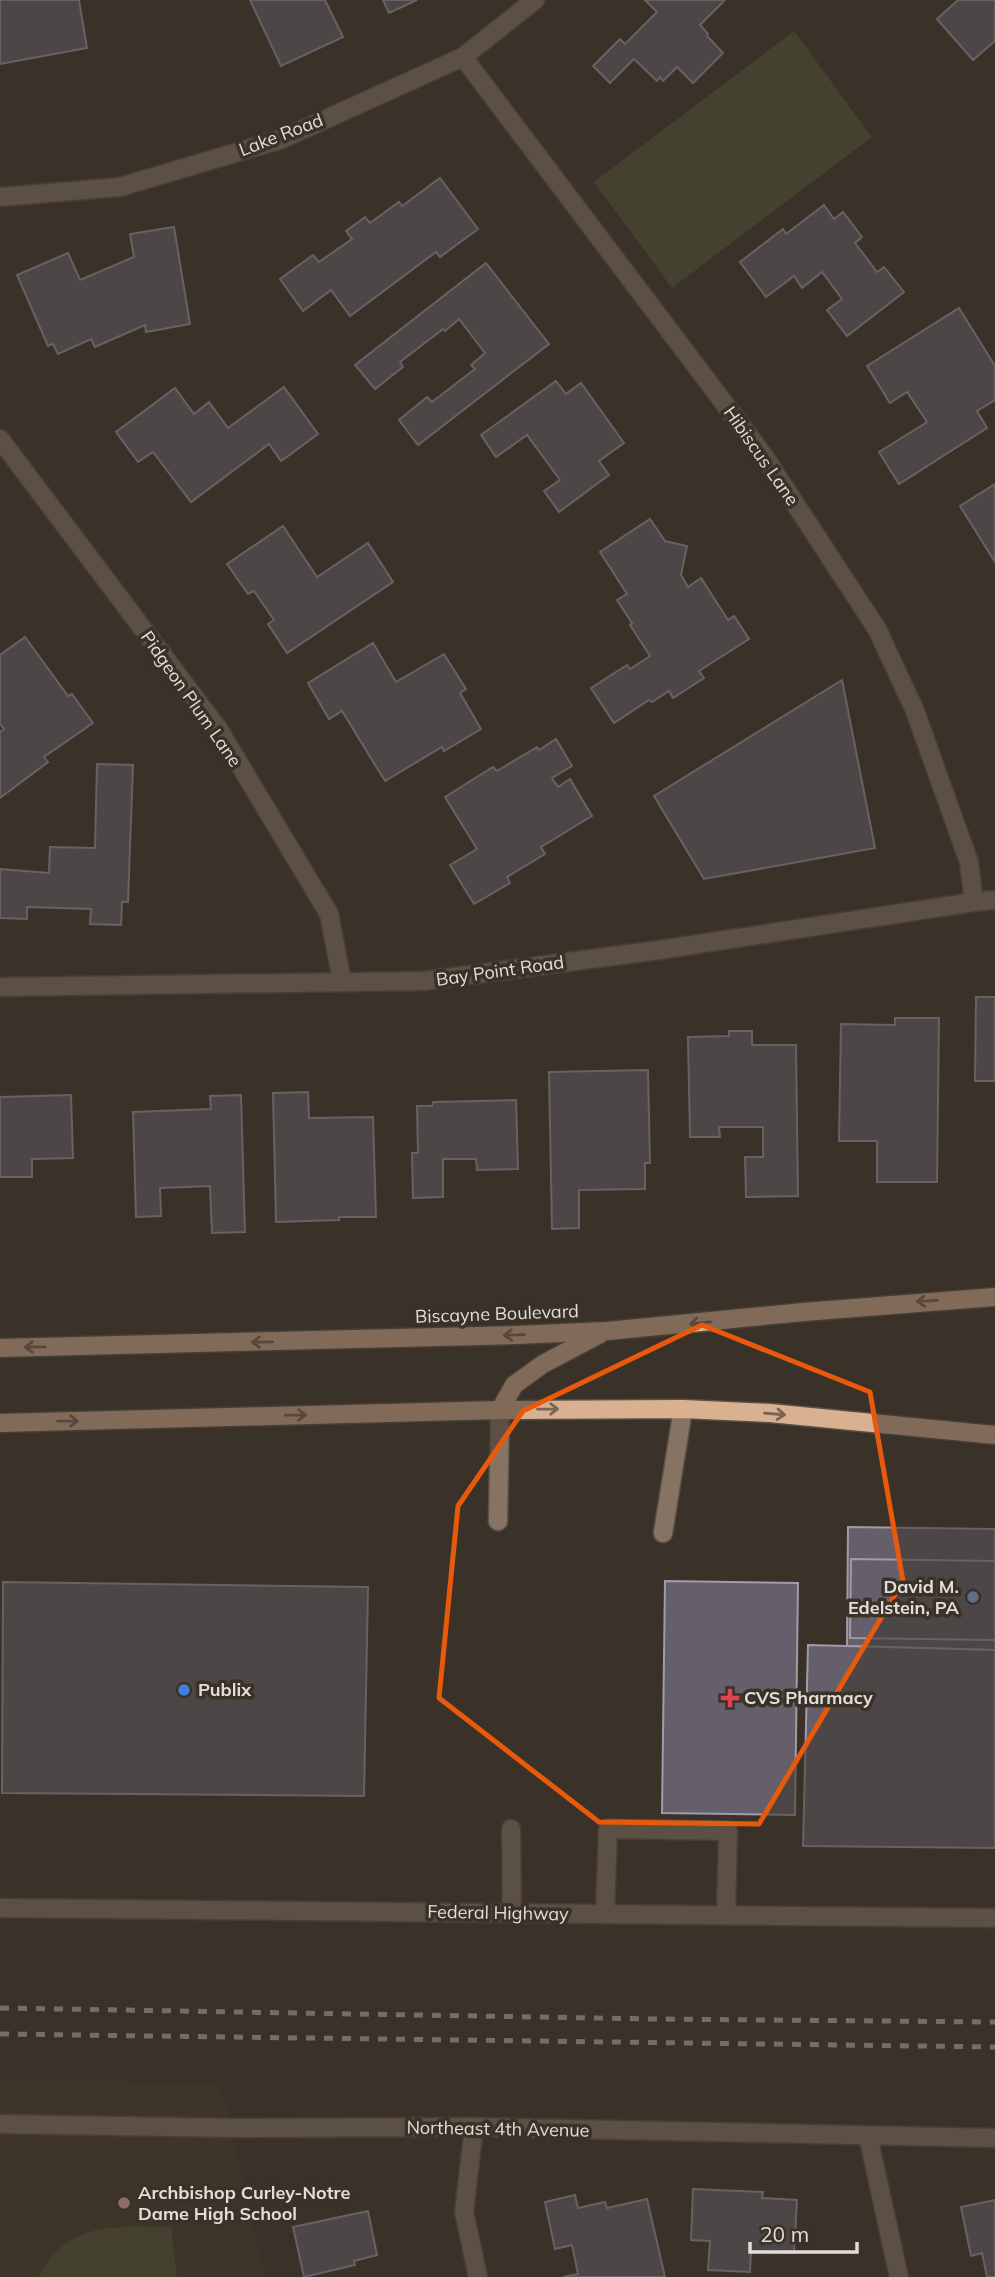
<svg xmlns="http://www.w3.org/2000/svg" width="995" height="2277" font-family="Mulish,sans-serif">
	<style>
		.built { fill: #45392b }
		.green { fill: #505534 }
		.building { fill: #645f6b; stroke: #a19ba8; stroke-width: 2 }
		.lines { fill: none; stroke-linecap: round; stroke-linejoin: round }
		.minor-casing { stroke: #585148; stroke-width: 21 }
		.major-casing { stroke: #585148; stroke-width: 21 }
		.minor { stroke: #867363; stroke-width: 18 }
		.major { stroke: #d9b090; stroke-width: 18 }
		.rail { stroke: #bdb7b1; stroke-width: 5; stroke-dasharray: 9 9; stroke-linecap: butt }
		.oneway { stroke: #7a6452 }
		.marked { fill: none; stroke: #e8590c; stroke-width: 5; stroke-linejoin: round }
		.service-dot { fill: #5c6f8a; stroke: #3a3229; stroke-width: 2.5 }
		.shop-dot { fill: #3f7fe0; stroke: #3a3229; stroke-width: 2.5 }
		.health-dot { fill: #e0444e; stroke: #3a3229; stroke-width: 2.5 }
		.education-dot { fill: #8d6e63; stroke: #3a3229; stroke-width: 2.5 }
		.labels { text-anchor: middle; stroke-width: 7; stroke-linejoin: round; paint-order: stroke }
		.street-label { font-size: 18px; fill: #e2ddd7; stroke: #3a3229 }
		.poi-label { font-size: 18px; font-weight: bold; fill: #e2ddd7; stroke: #3a3229; text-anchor: start }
	</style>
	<rect width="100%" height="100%" fill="#3a3229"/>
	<polygon class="built" points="0,2080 220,2083 265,2277 0,2277"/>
	<g class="green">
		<polygon points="794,31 872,137 672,288 594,182"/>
		<path d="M171 2227 177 2277H38C68 2220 116 2227 171 2227Z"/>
	</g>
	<g class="building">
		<polygon points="0,0 79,0 87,48 0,64"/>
		<polygon points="250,0 325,0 343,37 281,66"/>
		<polygon points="383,0 417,0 389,13"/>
		<polygon points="645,0 725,0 700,25 708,34 707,36 723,53 693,83 677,67 663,81 660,77 657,81 634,59 610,83 593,66 620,39 625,44 657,12"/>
		<polygon points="958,0 995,0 995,41 973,60 937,19"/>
		<polygon points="440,178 478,229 440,257 436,252 350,316 331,290 303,311 280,279 313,255 319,262 352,239 346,231 365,217 370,223 399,202 402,206"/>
		<polygon points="824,205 834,219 843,212 862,237 855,243 877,272 884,267 904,292 847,336 827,310 842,299 822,272 802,288 794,276 766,297 740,262 783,229 786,234"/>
		<polygon points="174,227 190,324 146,332 145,325 95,347 91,339 58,354 53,344 48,346 17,275 68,253 80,280 134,257 130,234"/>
		<polygon points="486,263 549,344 418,445 399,420 427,397 432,402 475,369 471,365 485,353 459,319 445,331 443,329 400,362 403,367 375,389 355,365"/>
		<polygon points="959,308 995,366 995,400 977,411 987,428 899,484 879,452 927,422 907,392 890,403 867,366"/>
		<polygon points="556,381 566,394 581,383 624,443 599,461 609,475 559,512 544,491 560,480 527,435 496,457 481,435"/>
		<polygon points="284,387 318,434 281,461 269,444 191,502 153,452 138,462 116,432 175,388 194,414 209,402 228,428"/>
		<polygon points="995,484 995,562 960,506"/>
		<polygon points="650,519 665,541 687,546 681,575 688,587 701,578 728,620 734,616 749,639 699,671 704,678 673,698 669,691 652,702 649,700 614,723 591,688 627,665 630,669 650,656 630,625 632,623 617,600 627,594 600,552"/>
		<polygon points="283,526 317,577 368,543 393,582 287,653 268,624 274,620 254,591 248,594 227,564"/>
		<polygon points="25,637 68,696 72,694 93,723 44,757 48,762 0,798 0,732 4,729 0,724 0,655"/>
		<polygon points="373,643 396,682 444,654 466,689 460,693 481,729 444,751 442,747 385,781 342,711 329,719 308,683"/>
		<polygon points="842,680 875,848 704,879 654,796"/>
		<polygon points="556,739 572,766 552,778 558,787 570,779 592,816 541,847 545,854 507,877 510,883 474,904 450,865 477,849 445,797 493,767 497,771 537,747 539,750"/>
		<polygon points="97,764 133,765 128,902 122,902 121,925 90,924 91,909 27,907 27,919 0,918 0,869 49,873 50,847 95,848"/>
		<polygon points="976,997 995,997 995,1081 975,1081"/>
		<polygon points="895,1018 939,1018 937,1182 877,1182 877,1141 839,1141 841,1024 895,1025"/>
		<polygon points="729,1031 752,1031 752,1045 796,1045 798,1196 746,1197 745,1157 763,1157 763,1127 719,1127 720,1137 690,1137 688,1037 729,1036"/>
		<polygon points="648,1070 650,1163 645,1163 645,1189 579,1190 579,1228 552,1229 549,1072"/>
		<polygon points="308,1092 309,1118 373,1117 376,1217 339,1217 339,1220 276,1222 273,1093"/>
		<polygon points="71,1095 73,1158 32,1159 32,1177 0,1177 0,1097"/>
		<polygon points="241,1095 245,1232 212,1233 210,1186 160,1188 161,1216 136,1217 133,1112 211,1109 210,1096"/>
		<polygon points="516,1100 518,1169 477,1170 476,1159 443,1159 443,1197 413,1198 412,1153 418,1153 417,1106 432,1106 433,1102"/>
		<polygon points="848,1527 995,1529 995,1650 847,1646"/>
		<polygon points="851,1559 995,1561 995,1640 850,1638"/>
		<polygon points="665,1581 798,1583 795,1815 662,1813"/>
		<polygon points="3,1582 368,1587 364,1796 2,1793"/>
		<polygon points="808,1645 995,1650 995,1848 803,1846"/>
		<polygon points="693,2189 763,2192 762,2198 797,2200 794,2253 751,2251 750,2272 708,2270 710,2241 691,2240"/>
		<polygon points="575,2195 578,2208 605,2202 607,2208 647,2199 665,2277 563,2277 578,2274 572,2245 555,2249 545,2202"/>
		<polygon points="995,2200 995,2277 987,2277 982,2253 971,2256 961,2207"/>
		<polygon points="368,2211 377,2255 354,2261 355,2265 304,2277 293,2227"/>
	</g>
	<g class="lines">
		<defs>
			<g id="minor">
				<polyline points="463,57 764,456 877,629 915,711 969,862 974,902"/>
				<polyline points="0,197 120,187 282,139 463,57 535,0"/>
				<polyline points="0,439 219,730 329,914 342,981"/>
				<polyline points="0,987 423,981 659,950 974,902 995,900"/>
				<polyline points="498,1521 500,1410"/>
				<polyline points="663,1533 683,1409"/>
				<polyline points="511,1829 512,1913"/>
				<polyline points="0,1908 995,1918"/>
				<polyline points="605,1914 608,1829 728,1831 726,1915"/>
				<polyline points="0,2124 231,2128 474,2127 995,2138"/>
				<polyline points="474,2127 464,2212 478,2277"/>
				<polyline points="868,2136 899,2277"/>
			</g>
			<g id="major">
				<polyline points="0,1348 516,1335 607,1331 804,1312 995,1297"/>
				<polyline points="500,1410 514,1385 543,1364 600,1334"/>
				<polyline points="0,1423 500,1410 683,1409 770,1413 995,1435"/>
			</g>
		</defs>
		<use href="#minor" class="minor-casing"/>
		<use href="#major" class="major-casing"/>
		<use href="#minor" class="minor"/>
		<use href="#major" class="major"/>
		<g class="rail">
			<polyline points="0,2008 655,2019 995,2022"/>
			<polyline points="0,2034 995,2047"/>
		</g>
	</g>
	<defs><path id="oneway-shaft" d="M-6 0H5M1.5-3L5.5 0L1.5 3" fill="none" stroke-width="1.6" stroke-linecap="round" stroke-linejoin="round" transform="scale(1.75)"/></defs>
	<g class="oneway">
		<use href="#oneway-shaft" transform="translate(927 1301) rotate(176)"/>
		<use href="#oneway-shaft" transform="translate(700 1323) rotate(174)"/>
		<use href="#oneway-shaft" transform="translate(514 1335) rotate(178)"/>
		<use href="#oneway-shaft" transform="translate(262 1342) rotate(179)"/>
		<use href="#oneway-shaft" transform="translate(35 1347) rotate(179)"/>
		<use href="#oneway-shaft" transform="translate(548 1409) rotate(-1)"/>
		<use href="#oneway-shaft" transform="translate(775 1414) rotate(5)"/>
		<use href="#oneway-shaft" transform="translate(296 1415) rotate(-1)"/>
		<use href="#oneway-shaft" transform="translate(68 1421) rotate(-1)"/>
	</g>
	<path d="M0 0H995V2277H0ZM702 1325 870 1392 903 1581 759 1824 599 1822 439 1698 458 1506 523 1411Z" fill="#3a3229" fill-opacity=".55" fill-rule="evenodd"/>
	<path class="marked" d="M702 1325 870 1392 903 1581 759 1824 599 1822 439 1698 458 1506 523 1411Z"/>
	<circle class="service-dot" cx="973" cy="1597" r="7"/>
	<circle class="shop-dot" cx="184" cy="1690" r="7"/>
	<path class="health-dot" d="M726.5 1687.5h7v7h7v7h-7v7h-7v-7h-7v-7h7z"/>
	<circle class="education-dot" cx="124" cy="2203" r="7"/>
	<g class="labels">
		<g class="street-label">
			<text transform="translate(281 135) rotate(-21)" y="6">Lake Road</text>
			<text transform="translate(761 456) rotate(55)" y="6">Hibiscus Lane</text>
			<text transform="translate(191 699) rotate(55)" y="6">Pidgeon Plum Lane</text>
			<text transform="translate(500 971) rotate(-8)" y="6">Bay Point Road</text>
			<text transform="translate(497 1314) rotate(-2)" y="6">Biscayne Boulevard</text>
			<text transform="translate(498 1913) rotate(1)" y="6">Federal Highway</text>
			<text transform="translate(498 2129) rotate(1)" y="6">Northeast 4th Avenue</text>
		</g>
		<g class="poi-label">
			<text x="959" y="1593" text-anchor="end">David M.<tspan x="959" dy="21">Edelstein, PA</tspan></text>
			<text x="198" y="1696">Publix</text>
			<text x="744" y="1704">CVS Pharmacy</text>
			<text x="138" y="2199">Archbishop Curley-Notre<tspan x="138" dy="21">Dame High School</tspan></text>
		</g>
	</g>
	<path d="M750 2242v10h107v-10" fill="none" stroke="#e2ddd7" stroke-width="3.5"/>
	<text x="760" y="2242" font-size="21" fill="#e2ddd7" stroke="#3a3229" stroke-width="5" paint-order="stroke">20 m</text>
</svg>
